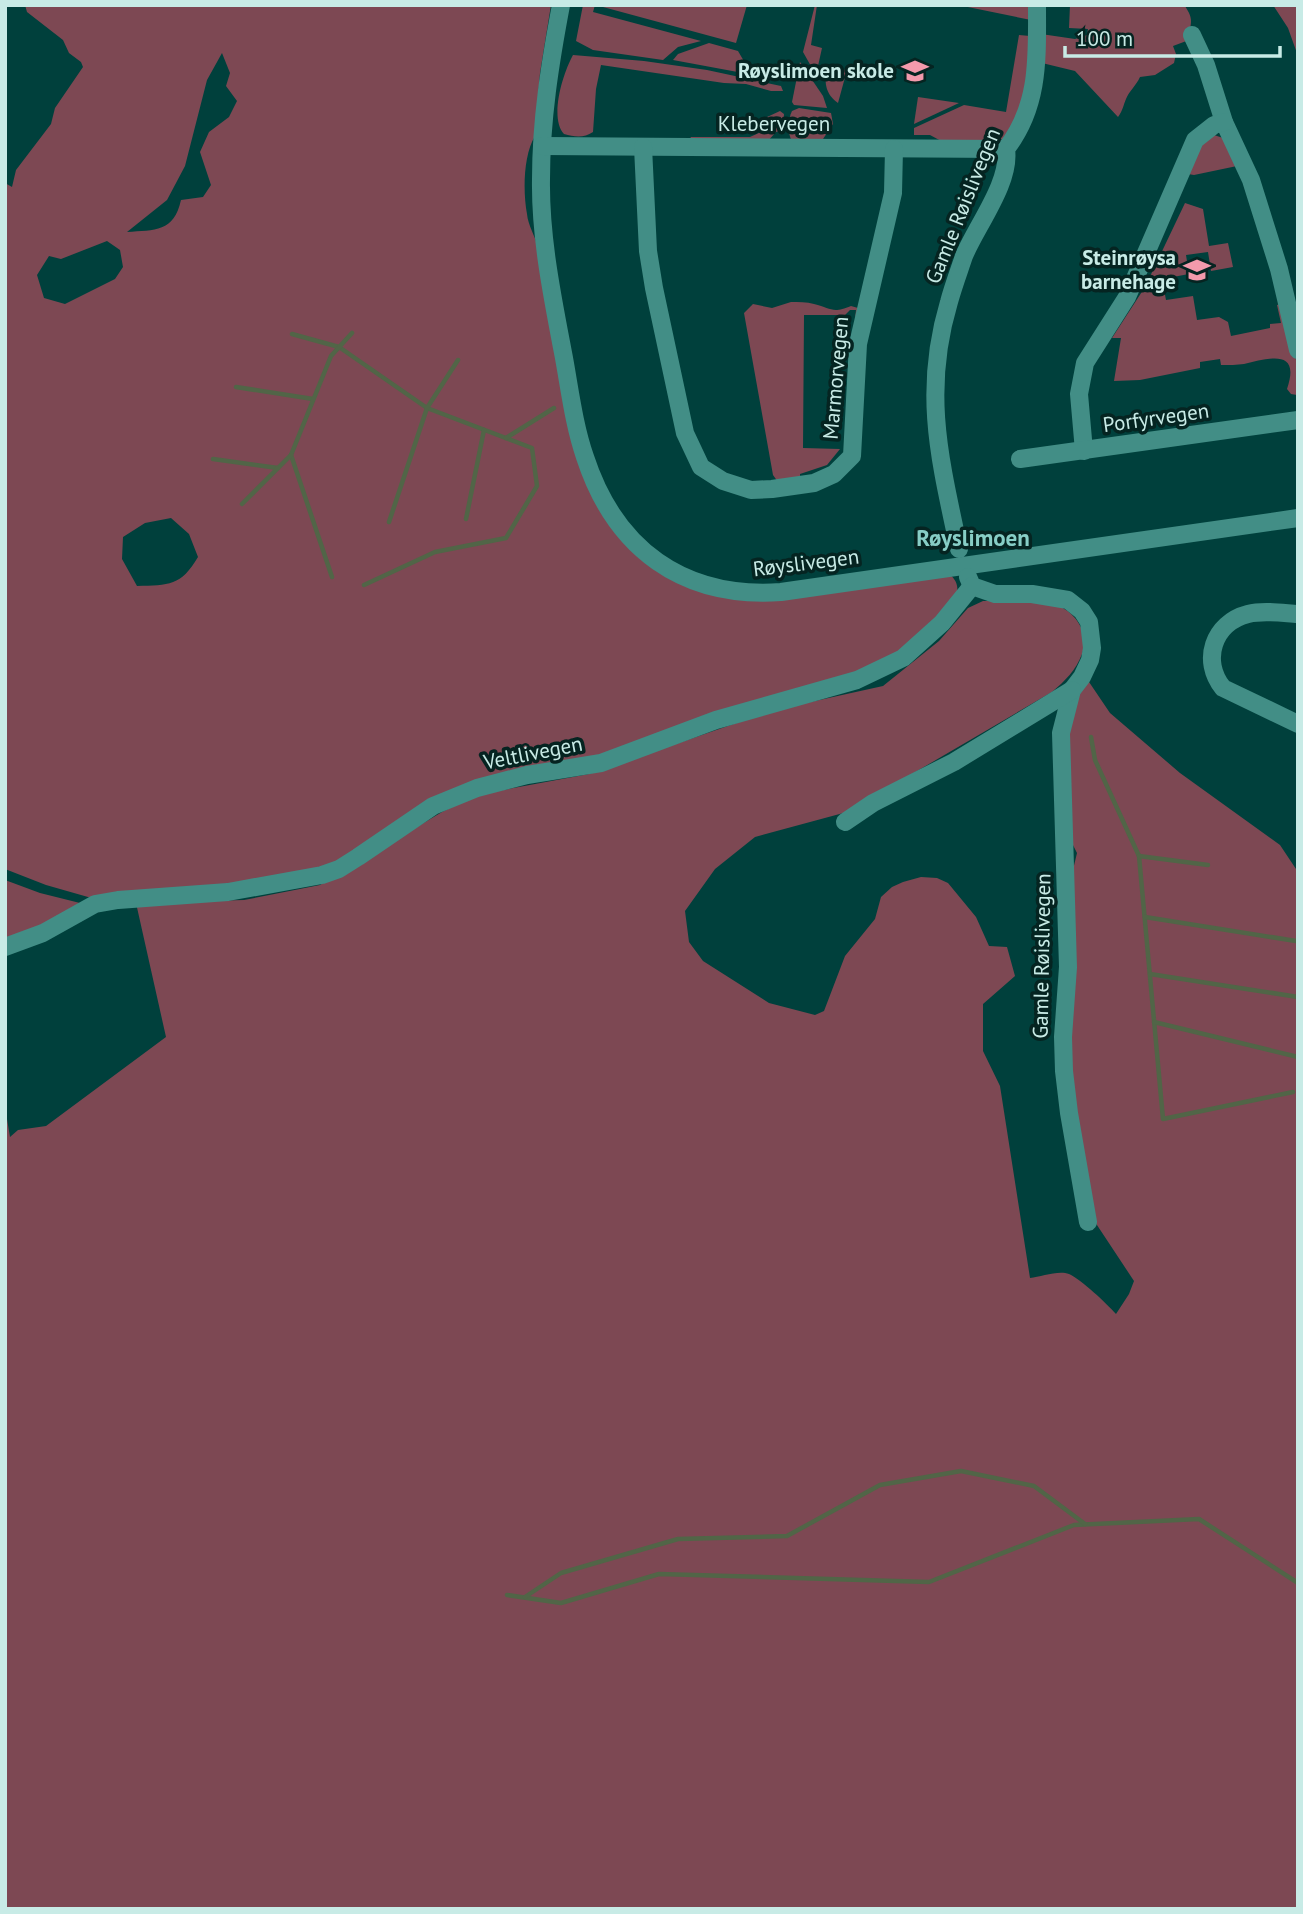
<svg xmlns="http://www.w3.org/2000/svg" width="1303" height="1914" font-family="'PT Sans',sans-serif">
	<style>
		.green { fill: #7d4853; fill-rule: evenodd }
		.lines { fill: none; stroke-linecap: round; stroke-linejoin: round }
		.stream { stroke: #516547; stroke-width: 4.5 }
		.minor { stroke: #428e86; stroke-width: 18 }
		.labels { text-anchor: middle; stroke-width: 7; stroke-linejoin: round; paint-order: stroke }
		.poi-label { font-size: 21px; font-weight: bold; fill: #c8ebe6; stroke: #052421; text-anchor: end }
		.street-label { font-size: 21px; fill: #c8ebe6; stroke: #052421 }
		.neighbourhood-label { font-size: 23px; font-weight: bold; fill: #87cec6; stroke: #052421 }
	</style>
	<rect width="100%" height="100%" fill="#00403c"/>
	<g class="green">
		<path d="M25 5H551L540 73 535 136C523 156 523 192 527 214 528 225 535 236 538 247L608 522C633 557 671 583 712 595L949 574C961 583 958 594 953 606L882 666 612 754 502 775 355 853 306 875 95 899 46 885 5 869V183L12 187 16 170 51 124 55 108 83 67 81 62 69 53 63 40 27 12ZM222 53 230 73 226 86 237 101 229 117 209 132 200 152 211 185 203 197 181 200C174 232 155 230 127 232L167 200 185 166 207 80ZM107 241 120 250 123 267 115 279 65 304 44 298 37 275 49 256 61 259ZM171 518 189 534 198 557C181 586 169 585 137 586L122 559 123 537 145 523Z"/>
		<polygon points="583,5 595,5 593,12 701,41 678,47 663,60 593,50 576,41"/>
		<polygon points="604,5 747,5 736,43 603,7"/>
		<polygon points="815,5 817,5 811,45 822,48 816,75 803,52"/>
		<polygon points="958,5 1033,5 1031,20"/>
		<path d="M1070 5H1184C1196 21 1189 24 1189 40L1173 46 1176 54 1174 63 1155 75 1140 77C1136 86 1129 91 1126 99 1123 106 1123 110 1118 117L1075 71 1042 63 1041 34 1075 39 1087 35 1088 29 1069 28Z"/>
		<polygon points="1273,5 1298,5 1298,56 1288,28"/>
		<polygon points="1019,35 1030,36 1028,95 1006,138 997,141 943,142 930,135 914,135 914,128 964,105 1006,112"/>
		<polygon points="709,43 738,51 745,63 743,73 673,60 678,54"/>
		<path d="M573 55 644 61 707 70 781 86 783 91H771L746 84 724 83 601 65 596 89 593 132C584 138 575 137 564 134 549 118 563 73 573 55Z"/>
		<polygon points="800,62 823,96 827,108 794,105 792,102"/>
		<path d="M827 67 847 70 838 103C825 94 824 82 827 67Z"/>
		<polygon points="918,97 959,103 914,124"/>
		<path d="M799 108 831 113 833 124 823 139 792 141C787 133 788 119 792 111Z"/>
		<polygon points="780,111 784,114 783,130 776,132 767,142 689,140 691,137 750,137 761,132 767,117"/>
		<polygon points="1214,135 1223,138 1237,166 1194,175 1188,174 1199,145"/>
		<path d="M1185 203 1203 209 1209 246 1228 243 1233 267 1211 271 1208 252 1186 255 1189 274 1162 279 1166 300 1193 296 1197 320 1219 317 1228 322 1231 336 1270 328V324L1281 323 1277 305 1280 304C1292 334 1300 363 1297 395L1291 394 1287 389C1301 348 1269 358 1244 364 1237 365 1229 365 1221 365L1220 359 1200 362V368L1140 380 1114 381 1121 338H1112L1145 287Z"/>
		<path d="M791 302C798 302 807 302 814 304 831 308 832 314 851 306L858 308 855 319 856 310H850L845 315H804L803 448 840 449 827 465 800 474V480L778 482 773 475 744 313 753 304 772 308Z"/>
		<path d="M983 601C1004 601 1027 599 1048 603 1071 606 1091 630 1082 654 1076 670 1065 681 1052 692L847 812 755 837 715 869 685 911 689 942 703 961 769 1003 815 1015 824 1011 845 956 875 919 881 897 892 887 903 882 921 877 937 878 948 883 976 917 989 946 1007 947 1015 976 983 1004V1051L1000 1086 1030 1278C1041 1277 1058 1270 1069 1274 1082 1280 1106 1303 1116 1314L1129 1294 1134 1281 1093 1219 1070 1089 1072 874 1077 853 1072 843 1067 756 1073 697 1087 679 1110 713 1180 773 1280 845 1298 872V1909H5V1107L10 1137 18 1130 46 1126 166 1037 136 903 244 900 320 885 442 812 476 795 589 774 774 710 883 686 939 641 968 608Z"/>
		<polygon points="5,880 40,893 80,903 81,907 5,942"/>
	</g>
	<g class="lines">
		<g class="stream">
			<polyline points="292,334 339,347 427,408 532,448 537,486 506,538 435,552 364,585"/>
			<polyline points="236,387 313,399"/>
			<polyline points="506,438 554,408"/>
			<polyline points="291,455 332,577"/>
			<polyline points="213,459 278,468"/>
			<polyline points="242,504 291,455 331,356 352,333"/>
			<polyline points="466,519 484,430"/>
			<polyline points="389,522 427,408 458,360"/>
			<polyline points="1091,737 1095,760 1139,856 1163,1119 1293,1092"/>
			<polyline points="1139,856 1208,865"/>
			<polyline points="1145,917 1296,941"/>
			<polyline points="1150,974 1298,997"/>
			<polyline points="1154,1022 1298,1057"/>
			<polyline points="507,1595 561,1603 659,1574 929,1582 1074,1525 1199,1519 1298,1583"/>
			<polyline points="525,1597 561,1573 678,1539 787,1536 880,1485 961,1471 1034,1486 1085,1524"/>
		</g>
		<g class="minor">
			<path d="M561 5C550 63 541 120 541 179 540 238 553 300 564 358 570 391 574 425 585 457 615 549 683 599 781 592L1298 518"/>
			<polyline points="1192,35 1206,65 1224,122 1251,180 1279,269 1298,350"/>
			<polyline points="542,146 1006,149"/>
			<polyline points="643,147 648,251 654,288 685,433 701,467 723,481 751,490 772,489 814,483 834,474 852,456 858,344 893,193 894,149"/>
			<polyline points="1084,451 1079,394 1085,363 1127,297 1195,140 1214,125 1224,122"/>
			<polyline points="1020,459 1298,420"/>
			<path d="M959 549C940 460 922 392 949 302 953 287 959 271 964 256 977 225 1011 182 1006 149 1040 105 1037 57 1037 5"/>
			<polyline points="968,577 972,586 995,594 1032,594 1068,600 1082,611 1089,622 1092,648 1090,660 1082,677 1072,690 1061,733 1068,967 1063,1037 1064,1071 1069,1113 1088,1222"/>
			<path d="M1298 614C1282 613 1263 610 1248 614 1213 623 1201 661 1223 688L1298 724"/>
			<polyline points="845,822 873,803 954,762 1072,690"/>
			<polyline points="5,947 43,933 95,904 118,900 228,892 322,875 339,869 358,857 433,806 477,788 527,775 601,763 716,720 857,680 903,658 942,623 972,586"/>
		</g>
	</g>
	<defs>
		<symbol id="school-bare" viewBox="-9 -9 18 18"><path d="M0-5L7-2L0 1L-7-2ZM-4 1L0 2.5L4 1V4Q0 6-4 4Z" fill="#f39aac" stroke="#052421" stroke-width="2.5" paint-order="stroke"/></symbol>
	</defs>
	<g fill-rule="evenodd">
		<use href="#school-bare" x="896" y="52" width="38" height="38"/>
		<use href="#school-bare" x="1178" y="251" width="38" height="38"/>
	</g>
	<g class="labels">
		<g class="poi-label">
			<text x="894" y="78">Røyslimoen skole</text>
			<text x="1176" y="265">Steinrøysa<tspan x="1176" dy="24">barnehage</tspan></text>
		</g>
		<g class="street-label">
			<text x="774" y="131">Klebervegen</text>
			<text transform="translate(963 206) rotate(-68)" y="7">Gamle Røislivegen</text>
			<text transform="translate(836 378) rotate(-85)" y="7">Marmorvegen</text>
			<text transform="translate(1156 418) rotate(-8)" y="7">Porfyrvegen</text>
			<text transform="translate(806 563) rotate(-7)" y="7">Røyslivegen</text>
			<text transform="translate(533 753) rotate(-11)" y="7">Veltlivegen</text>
			<text transform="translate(1042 956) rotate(-89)" y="7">Gamle Røislivegen</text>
		</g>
		<g class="neighbourhood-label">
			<text x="973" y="546">Røyslimoen</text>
		</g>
	</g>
	<rect width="1303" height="1914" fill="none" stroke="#c8ebe6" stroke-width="14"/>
	<path d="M1065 46v10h215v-10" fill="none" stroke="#c8ebe6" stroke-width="3.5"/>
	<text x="1076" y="46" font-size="21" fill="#c8ebe6" stroke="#052421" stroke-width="5" paint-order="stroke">100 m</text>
</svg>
